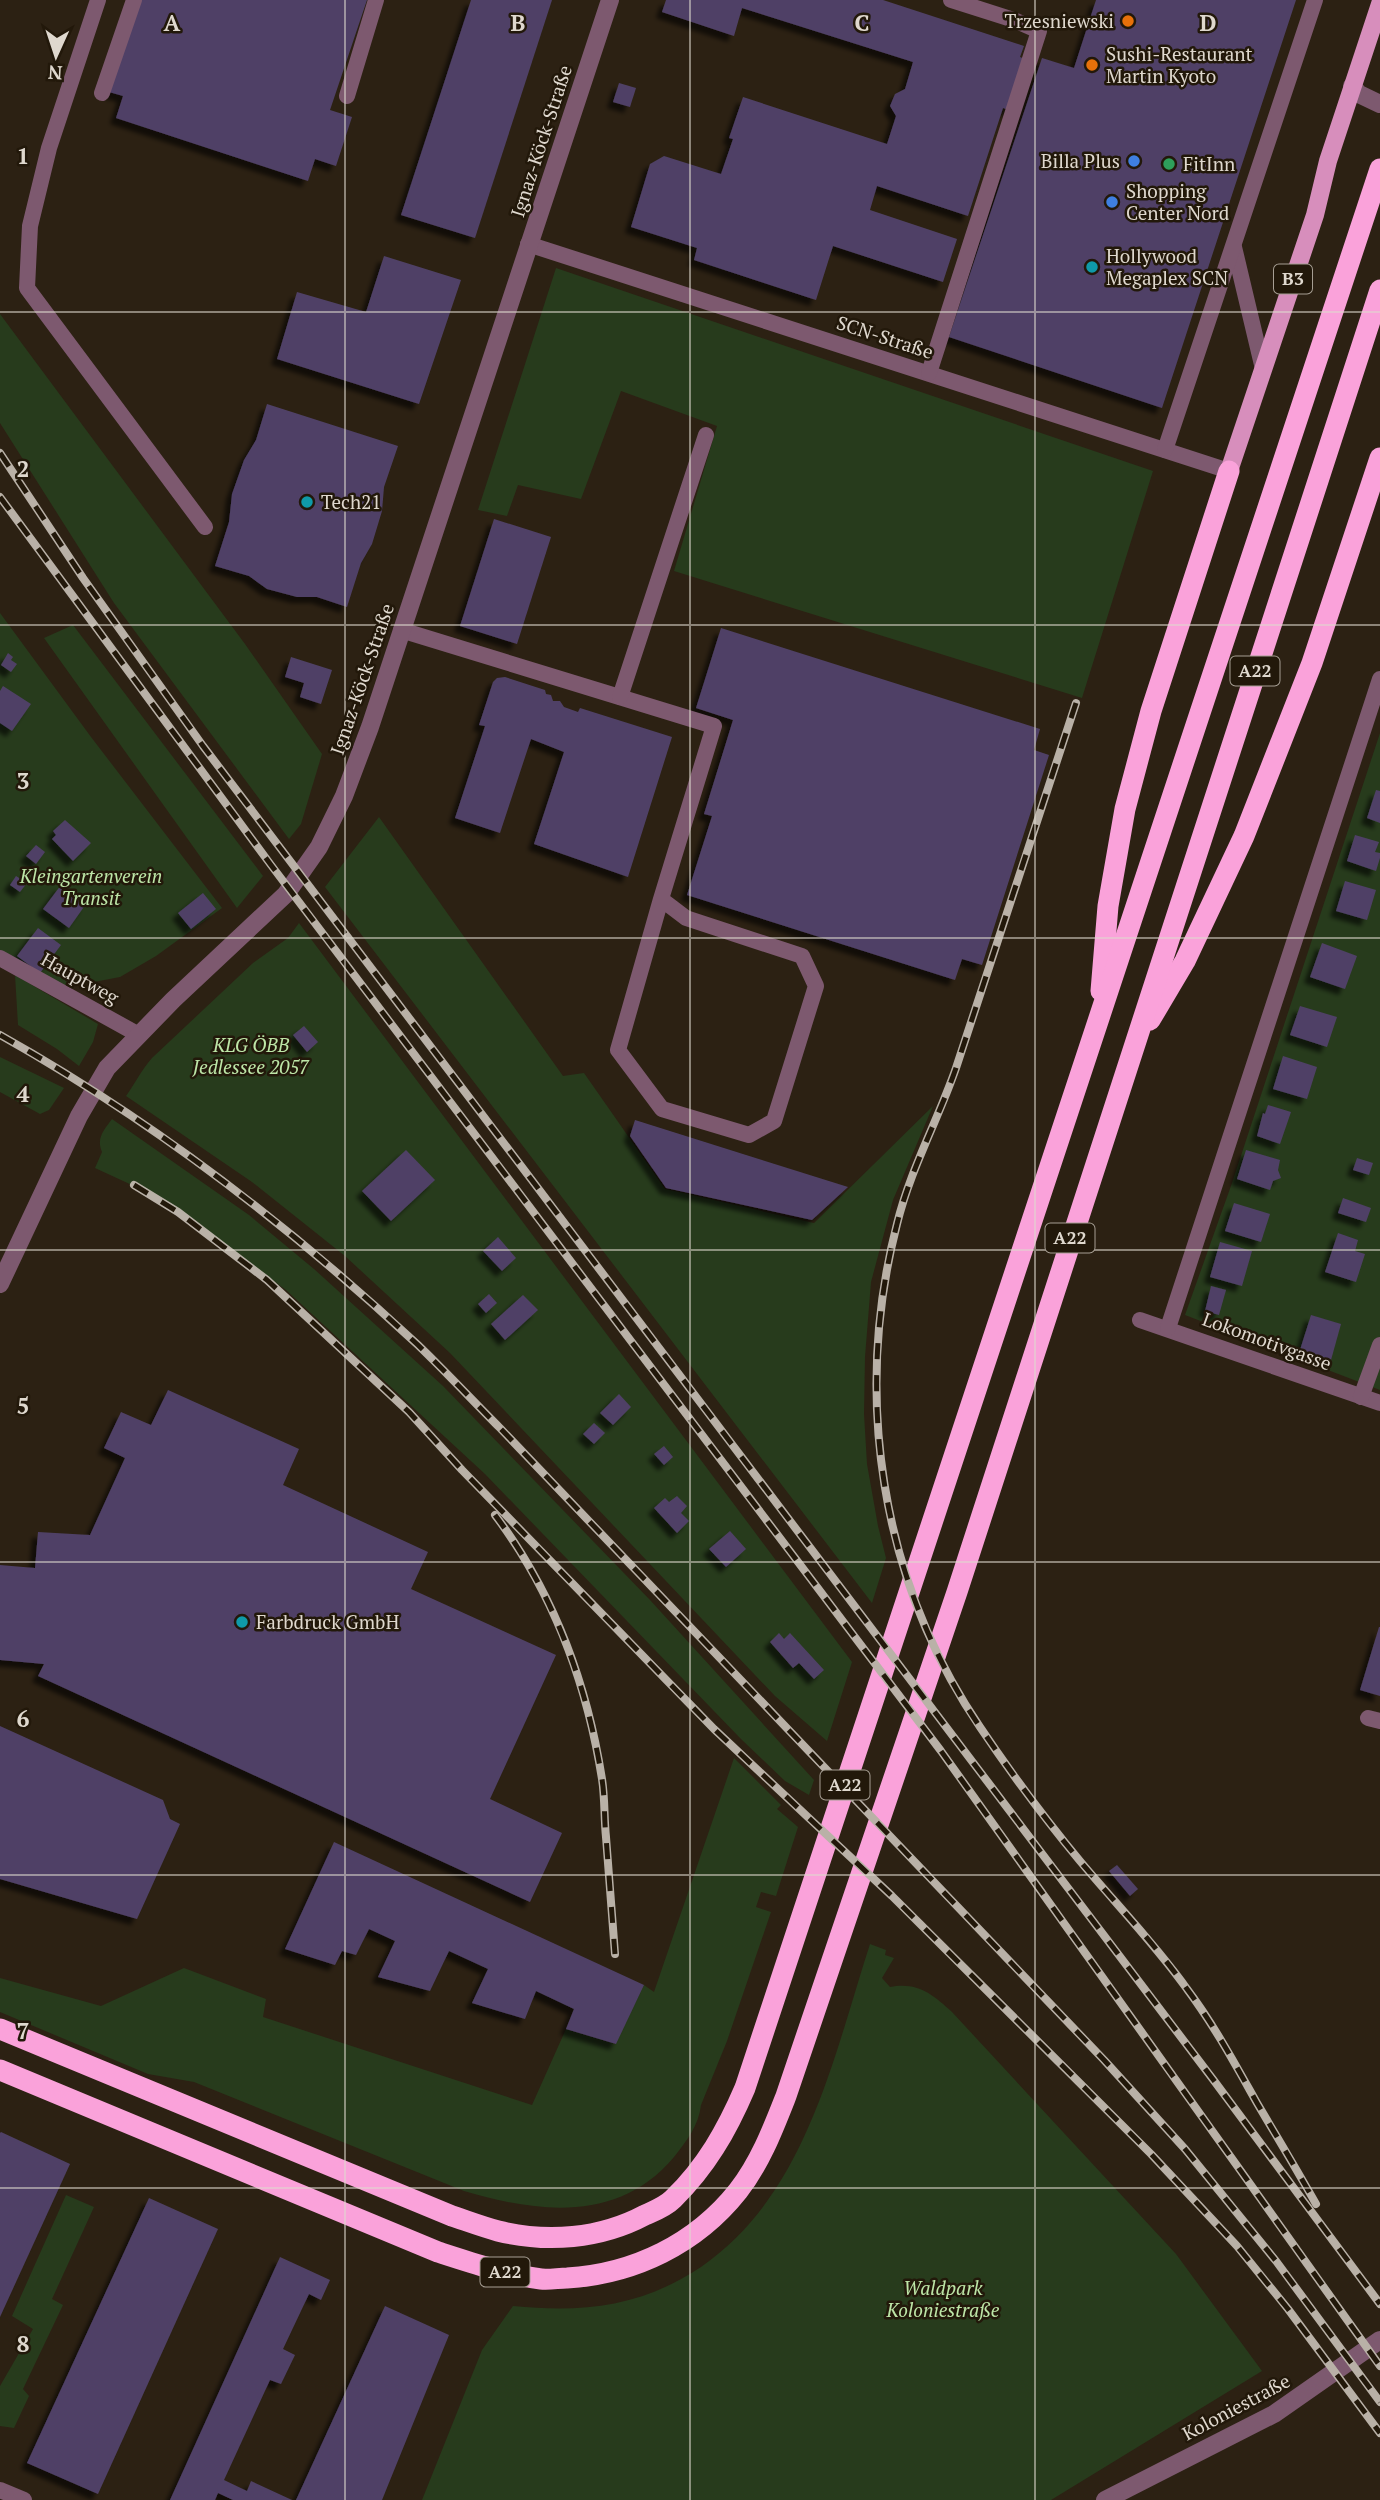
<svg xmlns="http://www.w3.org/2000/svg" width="1380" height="2500" font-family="'PT Serif',serif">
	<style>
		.green { fill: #273b1c }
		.building { fill: #4f4166; filter: url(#shadow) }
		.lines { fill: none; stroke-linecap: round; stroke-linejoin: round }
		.service { stroke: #7d596f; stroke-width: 16 }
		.minor { stroke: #7d596f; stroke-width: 18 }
		.tertiary { stroke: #7d596f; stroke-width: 18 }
		.primary { stroke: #d78ebc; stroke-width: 18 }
		.motorway { stroke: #faa2da; stroke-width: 21 }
		.rail-casing { stroke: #b9b1a7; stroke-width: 8 }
		.rail { stroke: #22180a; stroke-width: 5; stroke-dasharray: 16; stroke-linecap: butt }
		.grid { fill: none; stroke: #dfd8ce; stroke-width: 2; stroke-opacity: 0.55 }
		.food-dot { fill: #e8710a; stroke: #22180a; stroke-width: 2.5 }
		.shop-dot { fill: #3f7fe0; stroke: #22180a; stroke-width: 2.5 }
		.leisure-dot { fill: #2e9e5b; stroke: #22180a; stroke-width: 2.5 }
		.culture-dot { fill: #0f9aa8; stroke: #22180a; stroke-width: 2.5 }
		.labels { text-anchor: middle; stroke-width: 5; stroke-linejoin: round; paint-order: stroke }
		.shield { fill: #22180a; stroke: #a69e93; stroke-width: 2 }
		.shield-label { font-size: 18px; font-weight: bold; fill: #dfd8ce }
		.poi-label { font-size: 19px; fill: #dfd8ce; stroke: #22180a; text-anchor: start }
		.street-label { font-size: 19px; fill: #dfd8ce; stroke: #22180a }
		.park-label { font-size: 19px; font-style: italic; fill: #bde6a7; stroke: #22180a }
		.grid-label { font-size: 23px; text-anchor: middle; font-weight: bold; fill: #dfd8ce; stroke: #22180a; stroke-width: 5; stroke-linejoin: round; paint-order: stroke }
	</style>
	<defs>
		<filter id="shadow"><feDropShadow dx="-6" dy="6" stdDeviation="2" flood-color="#0009"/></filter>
	</defs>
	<rect width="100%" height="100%" fill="#2c2113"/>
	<g class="green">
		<polygon points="556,268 1153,471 1082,698 674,571 717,426 621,391 581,499 518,485 507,516 478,510"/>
		<polygon points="0,314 245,644 322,754 301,824 289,839 114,603 0,423"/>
		<polygon points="0,613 91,737 222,908 156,956 120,977 73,986 71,996 0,965"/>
		<polygon points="73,625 263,876 237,908 44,638"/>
		<polygon points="1380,733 1380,1390 1185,1315 1232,1183"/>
		<polygon points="379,817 563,1076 584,1073 665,1189 814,1223 933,1106 893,1200 871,1282 865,1357 864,1414 867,1464 878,1526 886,1558 872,1603 325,887"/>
		<path d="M299 923 852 1662 827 1741 775 1696 450 1353 345 1256 252 1182 126 1096C135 1083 141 1071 152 1058L253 963 288 938Z"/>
		<polygon points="15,975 98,1024 93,1042 79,1066 57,1049 18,1025"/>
		<polygon points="0,1057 64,1088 49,1110 40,1114 0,1092"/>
		<path d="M112 1119 249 1215 314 1269 443 1386 650 1600 814 1780 809 1795 785 1781 741 1739 485 1474 286 1290 160 1198 95 1168 102 1152C96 1138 104 1130 112 1119Z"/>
		<path d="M734 1758 781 1805 777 1809 798 1827 776 1896 761 1892 756 1907 771 1912 727 2041 701 2105C699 2125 686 2142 674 2157 619 2223 538 2213 464 2191L194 2082 148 2074 0 2012V1978L101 2006 184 1968 266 1999 263 2017 532 2105 566 2029 615 2044 644 1985 654 1992Z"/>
		<path d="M870 1944 886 1950 885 1955 894 1958 882 1978 890 1987C918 1982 932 1994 952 2012L1176 2254 1262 2371 1051 2500H422L482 2350 513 2306C583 2313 641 2307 701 2267 806 2195 833 2058 870 1944Z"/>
		<polygon points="66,2195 94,2207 52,2299 63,2305 23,2389 29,2396 14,2428 0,2426 0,2386 33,2329 12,2316"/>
	</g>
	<g class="building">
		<polygon points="140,0 367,0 330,110 352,117 336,166 315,159 308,181 116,118 123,96 109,92"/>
		<polygon points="471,0 552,0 475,238 401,215"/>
		<polygon points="666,0 883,0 1024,46 1020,57 1025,59 1009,110 1003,108 968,216 877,186 870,210 957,239 943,282 833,246 816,300 694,260 697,248 631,227 650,164 664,156 721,174 733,139 729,138 743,97 887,144 896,116 890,106 895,94 905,89 913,62 742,8 734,36 662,12"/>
		<polygon points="1096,0 1296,0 1162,408 949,337 1042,58 1074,68"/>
		<polygon points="619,83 636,88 630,107 613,102"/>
		<polygon points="384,256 461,280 419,404 277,359 297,292 366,312"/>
		<polygon points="267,404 398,446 384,487 382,511 372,544 361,563 347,607 317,597 297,597 267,589 249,576 215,566 229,522 232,494 244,460 256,440"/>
		<polygon points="494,519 551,537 517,644 460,626"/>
		<polygon points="721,628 1040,729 1034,750 1049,755 982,965 962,959 955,980 687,895 712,816 704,814 733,720 696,708"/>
		<polygon points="8,653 13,657 11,660 17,664 11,672 1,665"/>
		<polygon points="291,657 332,670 321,704 300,697 304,683 285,677"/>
		<polygon points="505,677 545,690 546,694 551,695 553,701 560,701 564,707 578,712 580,708 672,737 628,877 534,844 564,752 531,739 500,833 455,818 485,726 479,725 493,682 497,678"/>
		<polygon points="3,686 31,704 12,731 0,723 0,691"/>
		<polygon points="1376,790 1380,791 1380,823 1367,818"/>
		<polygon points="65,820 91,843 73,861 52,839 56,835 53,831"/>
		<polygon points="1355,835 1379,842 1375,852 1380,853 1380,858 1376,871 1347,861"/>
		<polygon points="36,845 45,852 36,864 26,856"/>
		<polygon points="16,876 27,883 20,892 10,885"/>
		<polygon points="1345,881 1376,890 1367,920 1336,911"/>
		<polygon points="61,885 86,904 69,928 43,909"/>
		<polygon points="203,893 216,909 191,929 178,913"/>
		<polygon points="38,928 61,945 40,973 17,956"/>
		<polygon points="1322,943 1357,956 1345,989 1310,977"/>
		<polygon points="1300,1006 1337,1017 1327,1047 1290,1035"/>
		<polygon points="304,1026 318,1042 307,1052 293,1035"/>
		<polygon points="1283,1056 1317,1067 1307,1099 1273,1089"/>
		<polygon points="1268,1105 1291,1112 1280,1144 1257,1136 1263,1113 1265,1114"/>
		<polygon points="635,1120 848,1187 812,1220 666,1188 630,1136"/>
		<polygon points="406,1150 435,1180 391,1221 362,1191"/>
		<polygon points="1246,1150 1280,1160 1278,1170 1281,1178 1273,1181 1270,1190 1237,1179"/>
		<polygon points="1357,1158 1373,1163 1369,1175 1353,1170"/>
		<polygon points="1343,1198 1371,1208 1366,1222 1338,1213"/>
		<polygon points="1234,1203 1270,1214 1261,1242 1225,1231"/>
		<polygon points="1338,1233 1358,1240 1355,1251 1365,1254 1356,1282 1325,1272"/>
		<polygon points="498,1237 516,1258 502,1271 483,1251"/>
		<polygon points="1220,1242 1252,1251 1242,1286 1210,1277"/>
		<polygon points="1211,1286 1226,1290 1219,1315 1205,1311"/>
		<polygon points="489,1294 497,1303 486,1313 478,1304"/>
		<polygon points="523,1295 538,1310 505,1340 491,1324"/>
		<polygon points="1311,1315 1341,1324 1331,1360 1300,1350"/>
		<polygon points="168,1390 299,1449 283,1485 428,1552 411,1589 556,1655 490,1799 562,1833 530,1902 38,1676 44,1664 0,1660 0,1565 35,1568 38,1532 90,1535 125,1458 104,1448 121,1412 151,1425"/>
		<polygon points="619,1394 631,1407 613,1425 600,1413"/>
		<polygon points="594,1423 605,1433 594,1444 583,1434"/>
		<polygon points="664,1446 673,1457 664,1465 654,1454"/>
		<polygon points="677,1496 687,1506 681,1513 689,1521 677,1533 654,1508 665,1498 669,1502"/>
		<polygon points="730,1531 746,1549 726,1567 709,1549"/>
		<polygon points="1379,1627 1380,1627 1380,1696 1360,1690"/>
		<polygon points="779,1633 784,1639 790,1633 824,1670 814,1679 799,1663 793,1668 770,1642"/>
		<polygon points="0,1726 163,1800 170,1819 180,1824 137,1919 0,1879"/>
		<polygon points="334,1842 644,1985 616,2044 566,2029 574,2009 536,1991 525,2019 472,2003 488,1969 449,1951 430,1991 378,1977 395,1941 369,1929 356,1955 342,1951 335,1965 285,1949"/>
		<polygon points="1117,1865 1138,1889 1130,1896 1109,1871"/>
		<polygon points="1,2132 70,2164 0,2317 0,2133"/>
		<polygon points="149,2198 218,2229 98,2494 27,2463"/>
		<polygon points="280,2257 330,2280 321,2300 309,2294 283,2349 295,2355 281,2384 270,2380 224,2480 247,2491 251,2481 292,2500 233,2500 218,2493 215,2500 170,2500"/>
		<polygon points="385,2306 449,2335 382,2500 296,2500"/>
	</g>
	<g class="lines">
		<g class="service">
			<polyline points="98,0 49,148 30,226 27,288 205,527"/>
			<polyline points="102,93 134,0"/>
			<polyline points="347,96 376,0"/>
			<polyline points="528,244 1229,471"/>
			<polyline points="1234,247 1263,369"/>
			<polyline points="929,373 1039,31 1014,20 951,0"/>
			<polyline points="1165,450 1315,0"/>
			<polyline points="401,630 714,726 661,899 686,918 802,956 816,986 774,1121 749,1135 662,1109 618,1050 661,899"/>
			<polyline points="620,697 706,435"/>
			<polyline points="0,958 139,1035"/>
			<polyline points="1140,1320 1380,1403"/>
			<polyline points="1168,1328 1380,679"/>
			<polyline points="1361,1397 1380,1345"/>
			<polyline points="1368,1718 1380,1721"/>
			<polyline points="0,2490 24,2500"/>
		</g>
		<g class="minor">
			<polyline points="1352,86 1359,94 1380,104"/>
			<polyline points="0,1284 79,1116 107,1068 173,1000 286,894 319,847 344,796 370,727 610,0"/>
		</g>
		<polyline class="tertiary" points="1105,2500 1274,2414 1380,2340"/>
		<polyline class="primary" points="1229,471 1315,215 1328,161 1380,4"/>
		<g class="motorway">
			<polyline points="1101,991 1108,906 1125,809 1151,711 1229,471"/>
			<polyline points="1150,1020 1185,961 1244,836 1312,663 1380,458"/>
			<path d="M0 2029 452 2216C467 2221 483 2227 498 2231 547 2243 600 2239 645 2215 654 2211 665 2207 673 2199 706 2167 727 2130 745 2088L1380 169"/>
			<path d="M0 2070 438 2252C472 2263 505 2274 541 2279 549 2280 559 2278 567 2278 634 2274 696 2244 738 2191 760 2163 773 2129 786 2096L957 1592 1380 290"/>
		</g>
		<defs>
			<g id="rail">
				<polyline points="0,453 83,578 203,746 1215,2082 1380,2304"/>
				<polyline points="0,497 271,865 941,1751 1380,2366"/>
				<path d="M1076 703C1036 824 996 946 956 1068 938 1120 910 1170 897 1224 853 1395 880 1580 980 1727 1011 1773 1045 1819 1080 1861 1116 1904 1155 1944 1187 1989 1214 2025 1235 2064 1257 2103 1277 2137 1297 2170 1316 2204"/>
				<path d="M0 1035C152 1120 291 1227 418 1345 446 1372 473 1401 500 1428L1104 2060 1185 2149 1276 2261 1380 2402"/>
				<polyline points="134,1185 178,1212 267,1280 409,1412 462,1470 714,1729 892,1896 1151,2154 1237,2246 1288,2309 1380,2433"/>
				<path d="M495 1515C553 1592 587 1684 602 1779 605 1798 604 1818 606 1837 609 1876 612 1915 615 1954"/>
			</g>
		</defs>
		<use href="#rail" class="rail-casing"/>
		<use href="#rail" class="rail"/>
	</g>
	<path class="grid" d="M345 0V2500M690 0V2500M1035 0V2500M0 312H1380M0 625H1380M0 938H1380M0 1250H1380M0 1562H1380M0 1875H1380M0 2188H1380"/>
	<g class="food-dot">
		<circle cx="1128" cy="21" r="7"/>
		<circle cx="1092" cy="65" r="7"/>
	</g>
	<g class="shop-dot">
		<circle cx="1134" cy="161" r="7"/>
		<circle cx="1112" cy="202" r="7"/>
	</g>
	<circle class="leisure-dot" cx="1169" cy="164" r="7"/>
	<g class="culture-dot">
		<circle cx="1092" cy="267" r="7"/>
		<circle cx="307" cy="502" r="7"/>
		<circle cx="242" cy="1622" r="7"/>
	</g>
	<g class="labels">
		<g class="shield">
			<rect x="1274" y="264.5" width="38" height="29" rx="5"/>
			<rect x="1230.5" y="656.5" width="49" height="29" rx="5"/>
			<rect x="1045.5" y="1223.5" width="49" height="29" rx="5"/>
			<rect x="820.5" y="1770.5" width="49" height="29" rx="5"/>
			<rect x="480.5" y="2257.5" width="49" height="29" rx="5"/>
		</g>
		<g class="shield-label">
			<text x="1293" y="285">B3</text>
			<text x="1255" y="677">A22</text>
			<text x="1070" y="1244">A22</text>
			<text x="845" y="1791">A22</text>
			<text x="505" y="2278">A22</text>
		</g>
		<g class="poi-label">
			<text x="1114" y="28" text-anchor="end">Trzesniewski</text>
			<text x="1106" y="61">Sushi-Restaurant<tspan x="1106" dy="22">Martin Kyoto</tspan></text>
			<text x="1120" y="168" text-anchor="end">Billa Plus</text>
			<text x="1183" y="171">FitInn</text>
			<text x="1126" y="198">Shopping<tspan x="1126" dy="22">Center Nord</tspan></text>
			<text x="1106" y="263">Hollywood<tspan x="1106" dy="22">Megaplex SCN</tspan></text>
			<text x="321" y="509">Tech21</text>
			<text x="256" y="1629">Farbdruck GmbH</text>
		</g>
		<g class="street-label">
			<text transform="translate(541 141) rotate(-72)" y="7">Ignaz-Köck-Straße</text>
			<text transform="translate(885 337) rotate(18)" y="7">SCN-Straße</text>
			<text transform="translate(362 679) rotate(-71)" y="7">Ignaz-Köck-Straße</text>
			<text transform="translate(80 978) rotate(29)" y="7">Hauptweg</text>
			<text transform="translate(1267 1341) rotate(20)" y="7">Lokomotivgasse</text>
			<text transform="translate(1236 2407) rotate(-28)" y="7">Koloniestraße</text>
		</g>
		<g class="park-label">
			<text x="91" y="883">Kleingartenverein<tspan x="91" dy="22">Transit</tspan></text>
			<text x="251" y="1052">KLG ÖBB<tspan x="251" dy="22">Jedlessee 2057</tspan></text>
			<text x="943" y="2295">Waldpark<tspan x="943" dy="22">Koloniestraße</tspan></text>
		</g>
	</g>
	<g class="grid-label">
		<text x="172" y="31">A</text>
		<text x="518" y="31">B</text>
		<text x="862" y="31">C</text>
		<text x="1208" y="31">D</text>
		<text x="23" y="164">1</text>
		<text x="23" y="477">2</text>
		<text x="23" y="789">3</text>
		<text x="23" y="1102">4</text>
		<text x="23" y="1414">5</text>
		<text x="23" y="1727">6</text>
		<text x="23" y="2039">7</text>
		<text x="23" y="2352">8</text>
	</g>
	<g transform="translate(56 56) rotate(183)" stroke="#22180a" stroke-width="5" paint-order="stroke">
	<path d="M0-5L12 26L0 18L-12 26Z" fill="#dfd8ce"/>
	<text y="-10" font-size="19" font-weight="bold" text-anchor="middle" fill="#dfd8ce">N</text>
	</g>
</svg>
